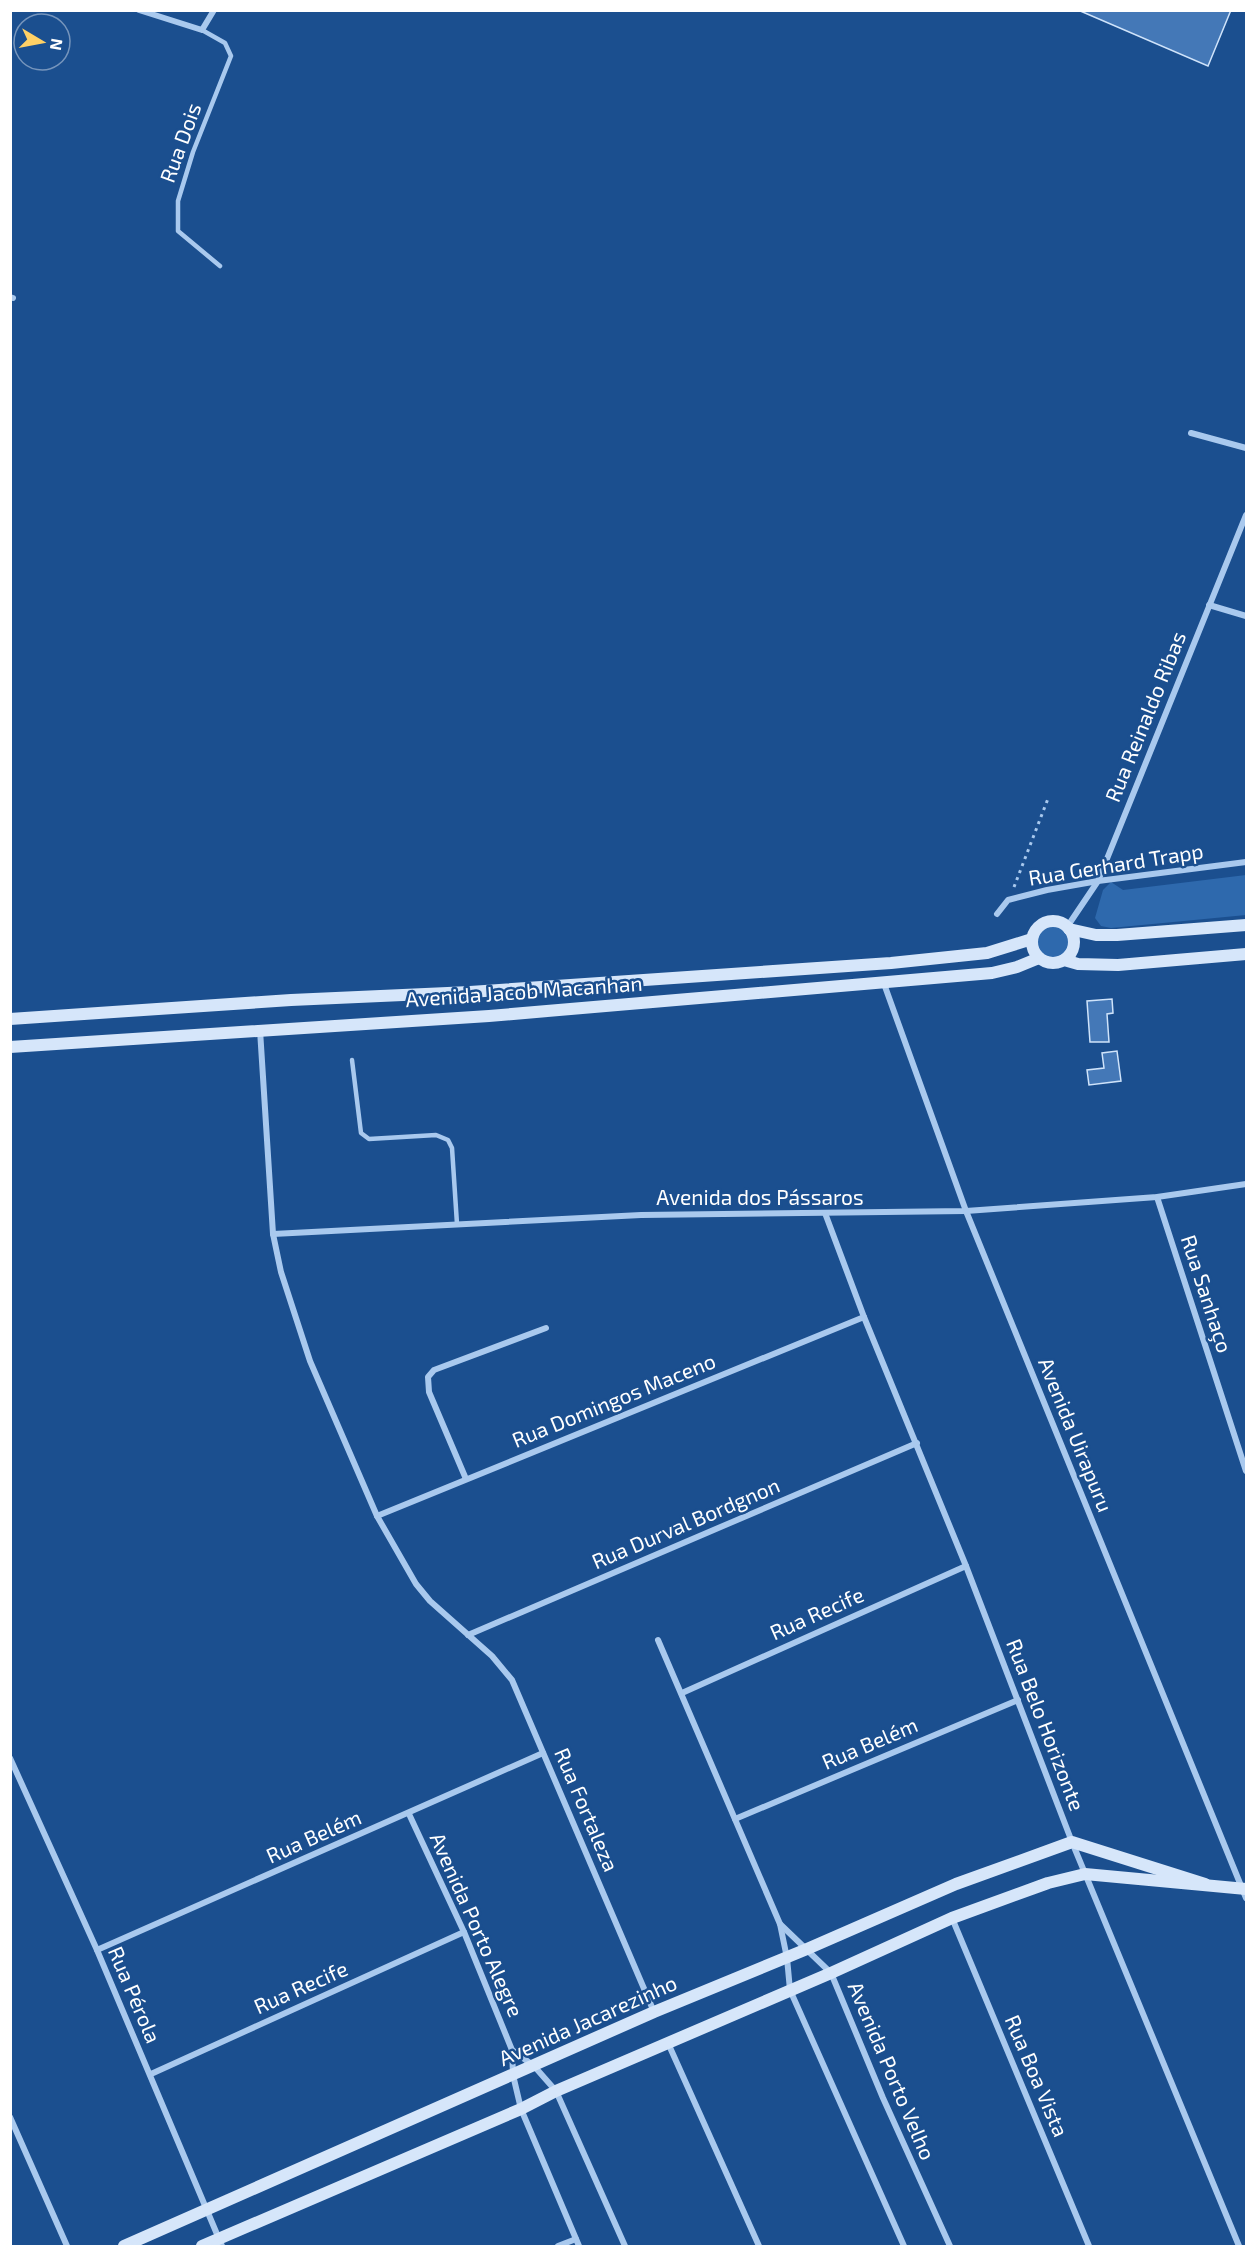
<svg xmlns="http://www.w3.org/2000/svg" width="1257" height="2257" font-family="'Exo 2',sans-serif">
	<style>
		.green { fill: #2e69ad }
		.building { fill: #4478b7; stroke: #cfe3fa; stroke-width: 1.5 }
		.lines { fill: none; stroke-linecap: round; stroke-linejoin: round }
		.path { stroke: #a9c9ee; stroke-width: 3; stroke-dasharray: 3 4.5; stroke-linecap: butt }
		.lane { stroke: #a9c9ee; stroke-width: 4.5 }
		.street { stroke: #a9c9ee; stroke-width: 6 }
		.secondary { stroke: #d6e6fa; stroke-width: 12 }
		.labels { text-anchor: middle; stroke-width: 5; stroke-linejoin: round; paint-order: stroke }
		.street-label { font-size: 21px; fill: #fff; stroke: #1b4f8f }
	</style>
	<rect width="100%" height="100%" fill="#1b4f8f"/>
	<g class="green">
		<polygon points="1246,875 1246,915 1111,928 1101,926 1095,918 1103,890 1111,882 1123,890"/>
		<circle cx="1053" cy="942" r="18"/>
	</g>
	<g class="building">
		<polygon points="1078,10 1231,10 1208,66"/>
		<polygon points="1112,999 1113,1013 1107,1014 1109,1042 1090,1042 1087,1001"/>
		<polygon points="1117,1051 1121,1081 1089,1085 1087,1070 1104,1068 1102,1053"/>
	</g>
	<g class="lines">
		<polyline class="path" points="1014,887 1049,796"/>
		<g class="lane">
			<polyline points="202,30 225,43 231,56 193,152 178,201 178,231 220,266"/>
			<polyline points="352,1060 361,1133 369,1139 436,1135 448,1140 452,1148 457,1224"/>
		</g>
		<g class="street">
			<polyline points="139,10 202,30 214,10"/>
			<polyline points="10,297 13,298"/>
			<polyline points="1191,433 1246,448"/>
			<polyline points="1209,605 1246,616"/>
			<polyline points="997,914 1008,900 1047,890 1098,881 1246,862"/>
			<polyline points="1067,927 1098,881 1246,515"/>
			<polyline points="883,981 966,1211 1246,1898"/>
			<polyline points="260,1030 273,1234 281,1272 310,1361 377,1516 416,1584 430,1601 492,1656 512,1680 654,2012"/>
			<polyline points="1157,1197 1246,1471"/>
			<polyline points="825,1213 864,1317 966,1566 1072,1842 1239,2246"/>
			<polyline points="273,1234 641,1215 966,1211 1157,1197 1246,1184"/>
			<polyline points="466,1479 429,1392 428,1377 434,1370 546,1328"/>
			<polyline points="377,1516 864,1317"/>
			<polyline points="468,1635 917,1443"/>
			<polyline points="658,1640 780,1924 787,1958 790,1990 904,2246"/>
			<polyline points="682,1693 966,1566"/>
			<polyline points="10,1758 97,1950 222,2246"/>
			<polyline points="409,1814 464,1932 512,2050 513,2075 521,2109 579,2246"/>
			<polyline points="735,1819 1018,1700"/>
			<polyline points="952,1918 1089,2246"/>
			<polyline points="780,1924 831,1973 883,2098 950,2246"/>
			<polyline points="97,1950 543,1753"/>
			<polyline points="668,2043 759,2246"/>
			<polyline points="512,2050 534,2066 556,2091 625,2246"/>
			<polyline points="151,2074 464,1932"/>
			<polyline points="10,2117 67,2246"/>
			<polyline points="558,2246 576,2239"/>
		</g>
		<g class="secondary">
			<circle cx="1053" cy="942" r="21"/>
			<polyline points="1069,929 1096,935 1117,935 1246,925"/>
			<polyline points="1064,960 1078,964 1118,965 1246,954"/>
			<polyline points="10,1019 291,1000 470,992 891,963 987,953 1032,939"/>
			<polyline points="10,1047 489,1016 992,973 1017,967 1039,958"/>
			<polyline points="124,2246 654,2012 807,1949 956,1884 1072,1842 1205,1884"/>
			<polyline points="202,2246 521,2109 556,2091 831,1973 952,1918 1048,1883 1085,1874 1246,1889"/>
		</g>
	</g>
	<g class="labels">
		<g class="street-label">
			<text transform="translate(181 143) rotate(-70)" y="7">Rua Dois</text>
			<text transform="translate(1146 717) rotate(-68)" y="7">Rua Reinaldo Ribas</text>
			<text transform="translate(1116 865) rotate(-9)" y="7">Rua Gerhard Trapp</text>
			<text transform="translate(524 992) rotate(-4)" y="7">Avenida Jacob Macanhan</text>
			<text x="760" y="1205">Avenida dos Pássaros</text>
			<text transform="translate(1206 1294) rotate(72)" y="7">Rua Sanhaço</text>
			<text transform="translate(614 1401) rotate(-22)" y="7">Rua Domingos Maceno</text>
			<text transform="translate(1075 1435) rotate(68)" y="7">Avenida Uirapuru</text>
			<text transform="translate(686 1524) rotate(-23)" y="7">Rua Durval Bordgnon</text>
			<text transform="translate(817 1614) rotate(-24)" y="7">Rua Recife</text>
			<text transform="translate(1045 1725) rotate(69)" y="7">Rua Belo Horizonte</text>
			<text transform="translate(870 1744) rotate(-23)" y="7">Rua Belém</text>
			<text transform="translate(586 1810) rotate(67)" y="7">Rua Fortaleza</text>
			<text transform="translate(314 1837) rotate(-24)" y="7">Rua Belém</text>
			<text transform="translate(476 1925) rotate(66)" y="7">Avenida Porto Alegre</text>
			<text transform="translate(301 1988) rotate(-24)" y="7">Rua Recife</text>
			<text transform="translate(134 1995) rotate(67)" y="7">Rua Pérola</text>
			<text transform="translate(588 2021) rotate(-24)" y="7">Avenida Jacarezinho</text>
			<text transform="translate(891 2071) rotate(67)" y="7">Avenida Porto Velho</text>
			<text transform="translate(1036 2076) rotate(67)" y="7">Rua Boa Vista</text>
		</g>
	</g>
	<rect width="1257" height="2257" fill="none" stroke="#ffffff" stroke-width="24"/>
	<g transform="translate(42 42) rotate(100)"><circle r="28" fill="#1b4f8f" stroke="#7695bc" stroke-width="1.5"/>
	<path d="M0-4.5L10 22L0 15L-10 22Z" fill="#ffd166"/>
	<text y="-9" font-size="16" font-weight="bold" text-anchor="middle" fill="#ffffff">N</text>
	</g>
</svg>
